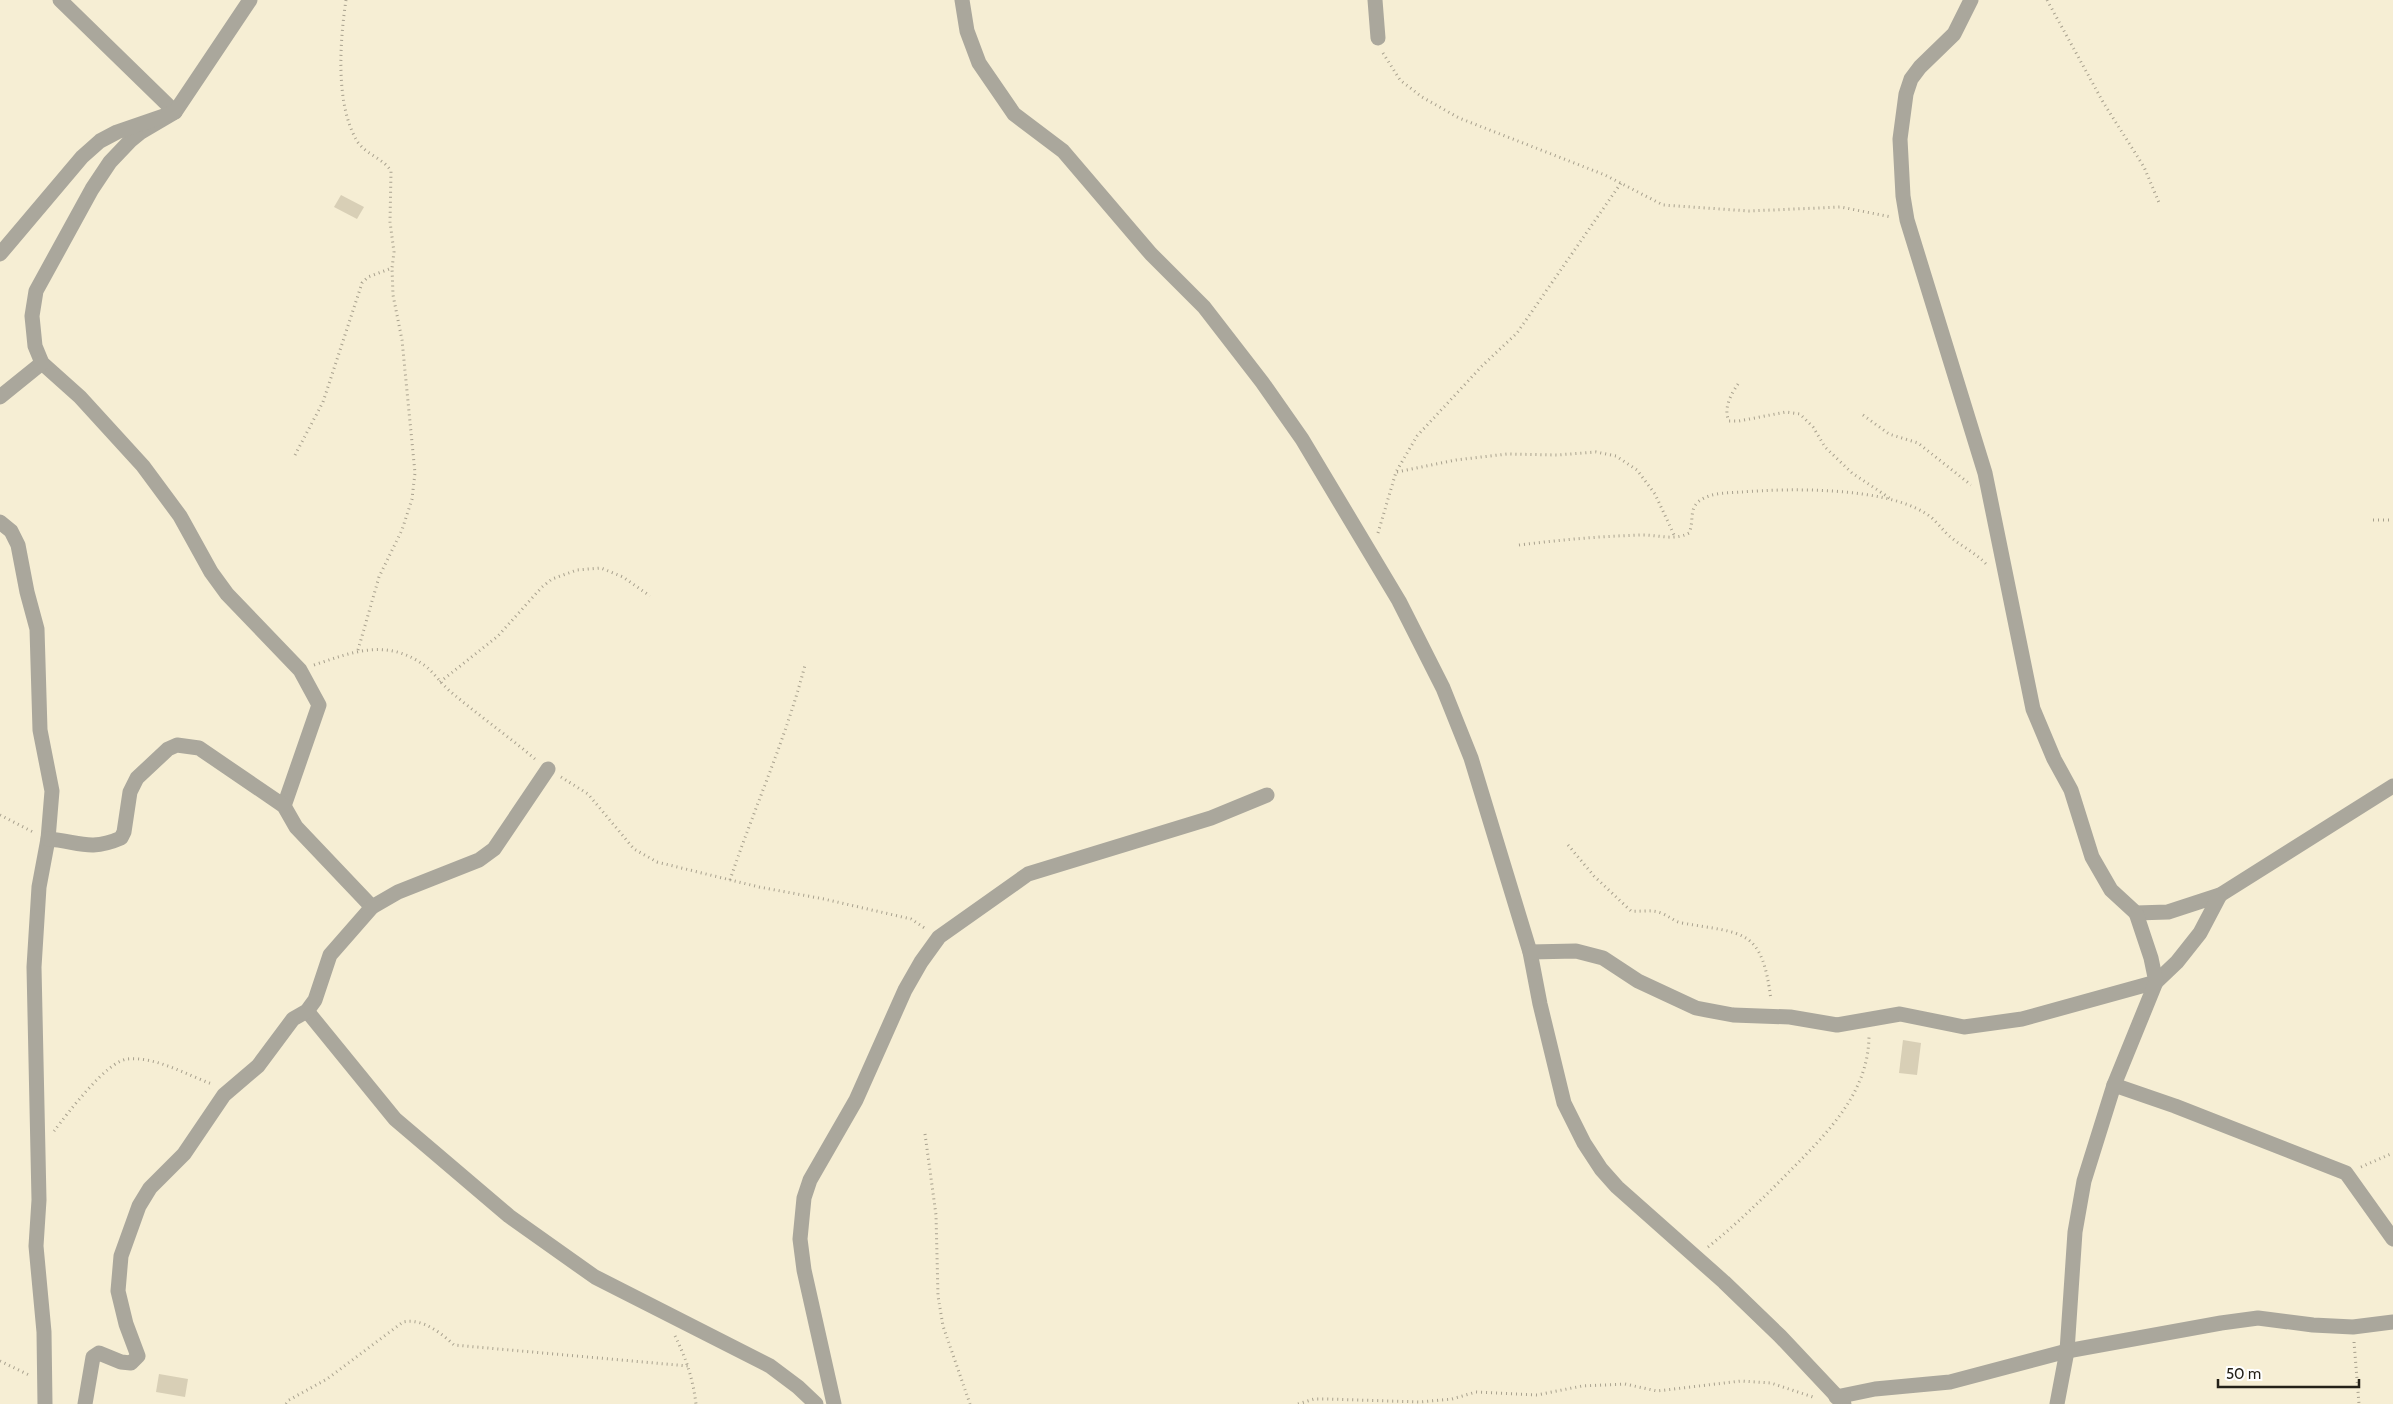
<svg xmlns="http://www.w3.org/2000/svg" width="2393" height="1404" font-family="Cabin,sans-serif">
	<style>
		.building { fill: #d8cfb6 }
		.lines { fill: none; stroke-linecap: round; stroke-linejoin: round }
		.path { stroke: #a8a18e; stroke-width: 3; stroke-dasharray: 1 4; stroke-linecap: butt }
		.street { stroke: #aaa79c; stroke-width: 15 }
	</style>
	<rect width="100%" height="100%" fill="#f6eed4"/>
	<g class="building">
		<polygon points="341,195 364,207 357,219 334,207"/>
		<polygon points="1903,1040 1921,1043 1917,1075 1899,1073"/>
		<polygon points="159,1374 188,1379 185,1397 156,1392"/>
	</g>
	<g class="lines">
		<g class="path">
			<polyline points="2047,0 2103,102 2144,167 2160,205"/>
			<polyline points="1383,53 1400,80 1422,97 1459,118 1605,175 1663,205 1749,211 1841,207 1891,217"/>
			<path d="M1738 384C1731 394 1723 409 1729 421H1739L1786 412 1800 414 1813 427 1825 447 1852 473 1891 499"/>
			<polyline points="1863,415 1889,434 1918,443 1971,485"/>
			<path d="M295 455 323 402 362 283 368 277 392 268 394 252 390 222 391 171C383 158 366 155 357 141 335 104 340 40 346 0"/>
			<polyline points="1397,472 1456,460 1507,454 1557,455 1596,452 1616,456 1637,470 1655,494 1675,537"/>
			<polyline points="2373,520 2393,520"/>
			<polyline points="1378,533 1396,472 1417,436 1482,366 1517,333 1621,183"/>
			<path d="M1519 545C1560 540 1601 536 1643 535 1659 535 1674 541 1689 533 1694 523 1689 510 1698 502 1710 492 1728 493 1742 492 1791 488 1883 487 1925 513 1936 519 1943 532 1953 539 1964 548 1976 553 1986 564"/>
			<polyline points="358,650 379,577 402,530 412,499 415,473 402,340 393,295 392,268"/>
			<path d="M314 665C353 652 386 638 424 665 434 672 441 684 451 692 478 715 508 736 535 759"/>
			<polyline points="440,682 498,636 542,587 552,579 577,570 601,568 623,577 650,596"/>
			<polyline points="561,777 588,794 634,849 657,862 759,887 824,899 911,919 926,929"/>
			<polyline points="0,815 33,832"/>
			<path d="M1568 845 1594 876 1631 911C1641 912 1651 909 1661 913 1669 916 1675 922 1682 923 1745 934 1762 928 1771 1000"/>
			<path d="M730 880C754 808 786 739 805 665"/>
			<path d="M54 1131C68 1113 106 1062 127 1059 155 1056 187 1075 212 1084"/>
			<polyline points="925,1134 936,1215 938,1296 943,1326 970,1404"/>
			<polyline points="2361,1167 2393,1153"/>
			<path d="M1708 1247C1737 1224 1761 1200 1787 1174 1825 1135 1869 1094 1869 1035"/>
			<path d="M675 1336C686 1358 693 1379 696 1404"/>
			<polyline points="2354,1342 2359,1404"/>
			<polyline points="0,1361 29,1375"/>
			<path d="M286 1404 289 1400 327 1379 403 1322C422 1318 440 1332 454 1345L688 1366"/>
			<polyline points="1298,1404 1314,1399 1327,1399 1420,1402 1452,1399 1476,1392 1537,1395 1582,1386 1625,1384 1657,1391 1741,1381 1771,1383 1813,1397"/>
		</g>
		<g class="street">
			<polyline points="60,0 175,112 141,132 130,141 110,162 92,189 36,291 32,316 35,346 42,363 80,397 143,466 180,516 211,572 227,594 300,670 319,705 284,806"/>
			<polyline points="962,0 967,31 979,63 1014,114 1063,151 1151,254 1204,307 1262,382 1302,439 1399,601 1443,688 1471,758 1530,952 1540,1004 1564,1103 1584,1143 1601,1169 1617,1187 1724,1282 1780,1336 1844,1404"/>
			<polyline points="1375,0 1378,38"/>
			<polyline points="1971,0 1954,34 1920,67 1911,79 1906,94 1900,139 1903,196 1907,220 1985,473 2033,709 2054,759 2071,790 2092,857 2111,890 2136,913 2168,912 2220,895 2393,786"/>
			<polyline points="0,254 82,157 100,141 117,132 175,112 250,0"/>
			<polyline points="0,397 42,363"/>
			<polyline points="0,522 11,531 18,545 27,592 37,629 40,730 52,791 48,839 39,887 34,967 39,1200 36,1246 44,1332 45,1404"/>
			<path d="M48 839C78 841 89 852 121 838L124 832 130 792 137 778 168 749 177 745 199 748 284 806 296 827 372 907"/>
			<polyline points="1530,952 1576,951 1603,958 1638,981 1696,1008 1733,1015 1790,1017 1837,1025 1900,1014 1964,1027 2022,1019 2156,982 2177,962 2200,933 2220,895"/>
			<polyline points="307,1011 395,1119 509,1216 595,1277 770,1366 798,1387 816,1404"/>
			<polyline points="2114,1085 2175,1106 2346,1173 2393,1239"/>
			<polyline points="1836,1397 1875,1389 1950,1382 2067,1351 2221,1323 2258,1318 2313,1325 2353,1327 2393,1322"/>
			<polyline points="85,1404 93,1357 99,1353 121,1362 131,1363 138,1356 126,1324 118,1291 121,1256 139,1206 150,1188 184,1154 224,1095 258,1066 293,1019 307,1011 315,1000 330,955 372,907 398,892 479,860 494,849 548,769"/>
			<polyline points="834,1404 804,1270 800,1239 804,1198 810,1180 856,1100 905,990 921,962 939,937 1028,874 1211,818 1267,795"/>
			<polyline points="2057,1404 2067,1351 2075,1232 2084,1181 2114,1085 2156,982 2151,958 2136,913"/>
		</g>
	</g>
	<path d="M2218 1379v8h141v-8" fill="none" stroke="#242118" stroke-width="2.5"/>
	<text x="2226" y="1379" font-size="15" fill="#242118" stroke="#ffffff" stroke-width="4" paint-order="stroke">50 m</text>
</svg>
